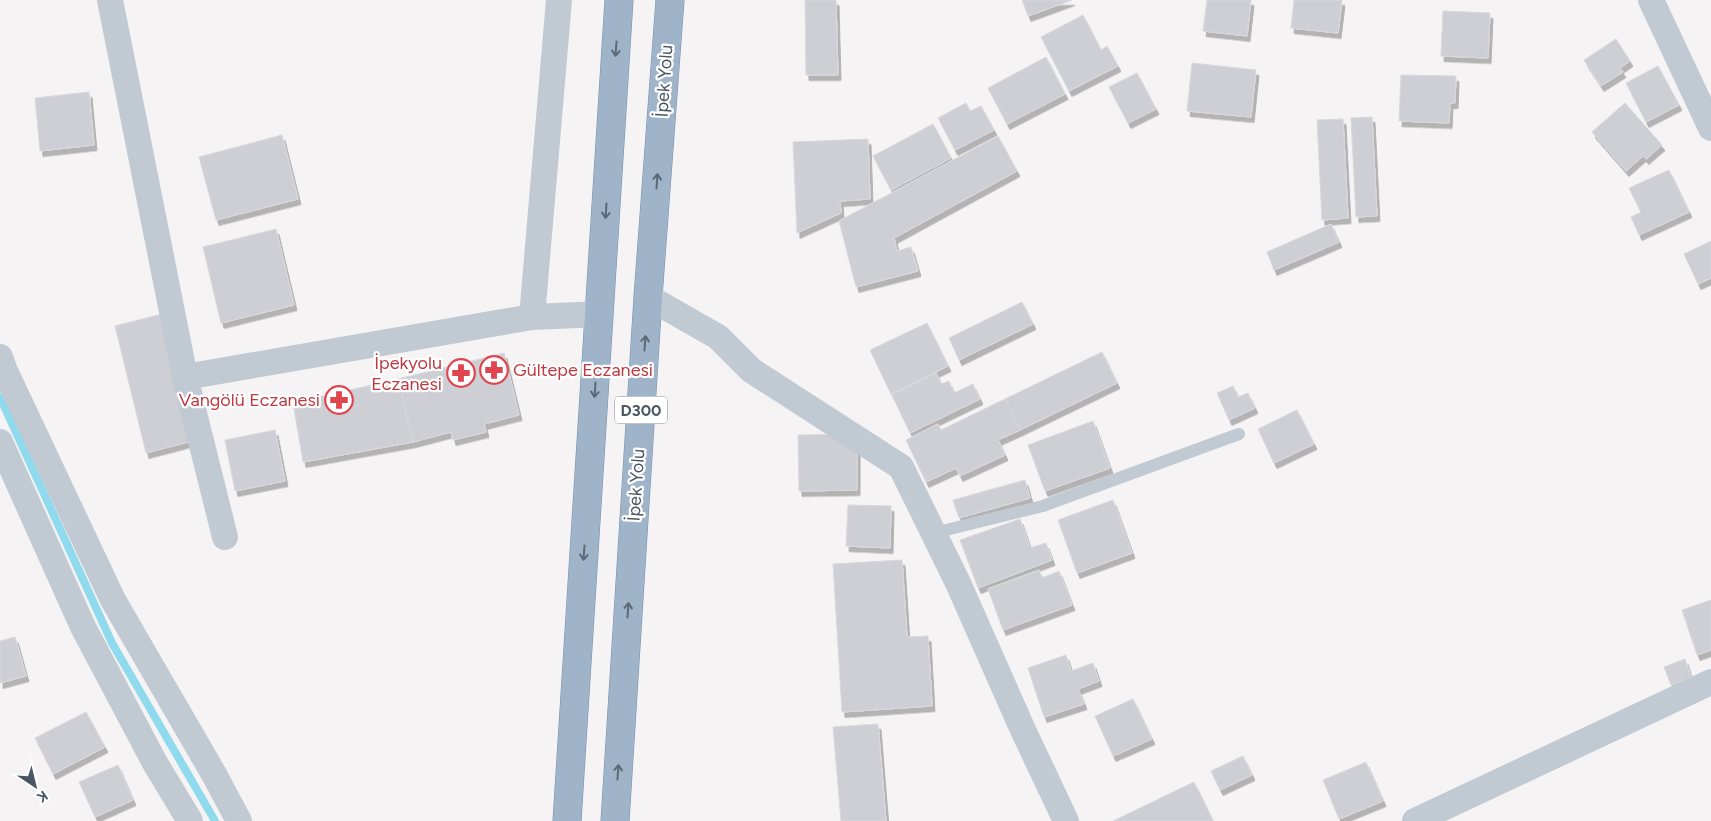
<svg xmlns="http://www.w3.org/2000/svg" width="1711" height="821" font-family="Figtree,sans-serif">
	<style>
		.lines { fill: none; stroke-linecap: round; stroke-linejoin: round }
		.stream { stroke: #90daee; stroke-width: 8 }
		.building { fill: #cdcfd5; stroke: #d7d9de; filter: url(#shadow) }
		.trunk-casing { stroke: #7690ad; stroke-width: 29 }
		.service { stroke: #c1cad2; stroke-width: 12 }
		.minor { stroke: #c1cad2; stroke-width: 26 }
		.trunk { stroke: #9fb4c9; stroke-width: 28 }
		.oneway { stroke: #5b6976 }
		.labels { text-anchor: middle; stroke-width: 4.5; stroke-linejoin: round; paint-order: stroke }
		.shield { fill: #fff; stroke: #808990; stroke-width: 1 }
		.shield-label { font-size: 16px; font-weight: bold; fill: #4a5661 }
		.street-label { font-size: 18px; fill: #4a5661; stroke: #fff }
		.health-label { font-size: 18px; fill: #be3a42; stroke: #fff; text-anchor: end }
	</style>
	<defs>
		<filter id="shadow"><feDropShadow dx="3" dy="5.5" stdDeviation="0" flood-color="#0004"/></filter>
	</defs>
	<rect width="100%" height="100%" fill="#f5f3f3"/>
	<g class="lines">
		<polyline class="stream" points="0,397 112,643 215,821"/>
	</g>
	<g class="building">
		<polygon points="805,0 836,0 838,75 806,75"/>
		<polygon points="1022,0 1072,0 1028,16"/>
		<polygon points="1207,0 1251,0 1247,36 1203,31"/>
		<polygon points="1294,0 1342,0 1338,33 1291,28"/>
		<polygon points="1443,11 1490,13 1488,58 1441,56"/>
		<polygon points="1083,15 1101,50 1107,46 1118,66 1069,91 1041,37"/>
		<polygon points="1616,39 1630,61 1620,68 1623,72 1601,86 1584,60"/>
		<polygon points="1046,57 1065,94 1007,124 988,88"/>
		<polygon points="1192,63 1256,70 1251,117 1187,111"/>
		<polygon points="1658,66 1679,105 1646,122 1626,83"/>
		<polygon points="1137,73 1156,109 1128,123 1109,87"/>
		<polygon points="1401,75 1456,76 1455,103 1450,103 1449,123 1399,121"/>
		<polygon points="89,92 94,145 40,151 35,98"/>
		<polygon points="966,103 970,111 981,106 994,130 955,150 938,118"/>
		<polygon points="1625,103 1662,145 1646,159 1643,156 1626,171 1592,132"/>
		<polygon points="1372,117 1377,216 1356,217 1351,118"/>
		<polygon points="1343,119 1348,218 1322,220 1317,120"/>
		<polygon points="933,124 951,158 891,190 873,156"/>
		<polygon points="282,135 298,199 216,220 199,157"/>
		<polygon points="998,136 1017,171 894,238 897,251 911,247 918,271 856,287 839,221"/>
		<polygon points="868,139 870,199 840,201 841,213 797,233 793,142"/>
		<polygon points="1669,170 1689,212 1639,235 1631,217 1641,212 1629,188"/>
		<polygon points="1331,224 1339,242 1274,270 1267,252"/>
		<polygon points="276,229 294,305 221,323 203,247"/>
		<polygon points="1711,241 1711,278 1698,284 1684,254"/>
		<polygon points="1022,302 1033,324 959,360 949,338"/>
		<polygon points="162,314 192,441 146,453 115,326"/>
		<polygon points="927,323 948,366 891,394 870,350"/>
		<polygon points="1102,352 1117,383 1020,430 1005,399"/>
		<polygon points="504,353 519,415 484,424 486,432 453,440 451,432 413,442 398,379"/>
		<polygon points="936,373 941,384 949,381 954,393 973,384 980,399 910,433 892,395"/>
		<polygon points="398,379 413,442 303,462 293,403"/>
		<polygon points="1233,386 1238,397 1248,393 1255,408 1229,420 1217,393"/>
		<polygon points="1005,399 1020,430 998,440 1005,455 960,476 956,468 926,482 906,440 938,424 941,430"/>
		<polygon points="1297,410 1314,444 1274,463 1258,429"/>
		<polygon points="1093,421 1110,468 1045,491 1028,445"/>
		<polygon points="275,430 285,481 235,491 225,440"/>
		<polygon points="857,434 857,490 799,491 798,435"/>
		<polygon points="1025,480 1030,498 959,518 953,500"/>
		<polygon points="1113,500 1132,553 1077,573 1058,520"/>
		<polygon points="848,505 891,506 890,548 846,546"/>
		<polygon points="1020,519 1030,548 1046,543 1052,560 978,588 960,540"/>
		<polygon points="902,560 907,637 928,636 932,706 842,712 833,564"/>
		<polygon points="1039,570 1042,578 1059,571 1072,605 1003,630 988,589"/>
		<polygon points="1711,600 1711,650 1697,655 1682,610"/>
		<polygon points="15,637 26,676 0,683 0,641"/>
		<polygon points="1066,655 1071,671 1093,663 1099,681 1078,689 1084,704 1044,717 1028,668"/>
		<polygon points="1685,659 1691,678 1671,685 1664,667"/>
		<polygon points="1133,699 1152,739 1113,756 1095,716"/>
		<polygon points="86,712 105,747 53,774 35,738"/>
		<polygon points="878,724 886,821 841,821 833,727"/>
		<polygon points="1243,756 1252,775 1220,790 1211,771"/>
		<polygon points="1366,762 1383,801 1339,819 1323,780"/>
		<polygon points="118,765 133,800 95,817 79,782"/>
		<polygon points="1194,782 1213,821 1113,821"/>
	</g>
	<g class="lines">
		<defs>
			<g id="trunk">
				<polyline points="567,821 619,0"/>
				<polyline points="615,821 648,297 670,0"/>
			</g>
		</defs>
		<use href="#trunk" class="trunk-casing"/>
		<polyline class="service" points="934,533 1043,506 1239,434"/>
		<g class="minor">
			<polyline points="110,0 185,377 225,537"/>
			<polyline points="1651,0 1711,128"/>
			<polyline points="648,297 718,337 751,370 901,467 958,583 1023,730 1066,821"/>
			<polyline points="532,317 559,0"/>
			<polyline points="0,357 5,371 113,600 215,776 239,821"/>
			<polyline points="185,377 532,317 600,314"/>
			<polyline points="0,442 83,627 155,763 190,821"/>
			<polyline points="1415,821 1711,682"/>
		</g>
		<use href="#trunk" class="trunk"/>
	</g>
	<defs><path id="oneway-shaft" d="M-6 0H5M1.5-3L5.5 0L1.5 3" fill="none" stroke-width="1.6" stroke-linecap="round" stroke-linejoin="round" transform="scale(1.25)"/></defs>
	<g class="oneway">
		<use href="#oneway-shaft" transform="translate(616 49) rotate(94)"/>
		<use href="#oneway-shaft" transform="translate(657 181) rotate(-86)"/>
		<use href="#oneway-shaft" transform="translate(606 211) rotate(94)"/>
		<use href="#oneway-shaft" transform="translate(645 343) rotate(-86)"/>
		<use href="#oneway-shaft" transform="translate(595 390) rotate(94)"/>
		<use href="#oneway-shaft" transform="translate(584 553) rotate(94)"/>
		<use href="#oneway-shaft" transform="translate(628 610) rotate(-86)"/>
		<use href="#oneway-shaft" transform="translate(618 772) rotate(-86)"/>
	</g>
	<defs>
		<symbol id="pharmacy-ring" viewBox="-11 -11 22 22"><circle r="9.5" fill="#fff" stroke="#e0444e" stroke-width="1.5"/><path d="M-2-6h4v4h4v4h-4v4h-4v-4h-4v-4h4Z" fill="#e0444e"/></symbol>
	</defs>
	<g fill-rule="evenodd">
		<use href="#pharmacy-ring" x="478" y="354" width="32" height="32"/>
		<use href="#pharmacy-ring" x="445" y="357" width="32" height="32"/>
		<use href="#pharmacy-ring" x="323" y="384" width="32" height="32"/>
	</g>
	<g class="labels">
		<rect class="shield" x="615" y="396.5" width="52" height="27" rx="4"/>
		<g class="shield-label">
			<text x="641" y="416">D300</text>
		</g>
		<g class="street-label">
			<text transform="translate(664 81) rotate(-86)" y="6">İpek Yolu</text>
			<text transform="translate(636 485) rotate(-86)" y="6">İpek Yolu</text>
		</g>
		<g class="health-label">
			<text x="442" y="369">İpekyolu<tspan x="442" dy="21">Eczanesi</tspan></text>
			<text x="513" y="376" text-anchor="start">Gültepe Eczanesi</text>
			<text x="320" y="406">Vangölü Eczanesi</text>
		</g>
	</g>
	<g transform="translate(35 786) rotate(145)" stroke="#ffffff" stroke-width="4" paint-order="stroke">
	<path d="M0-4L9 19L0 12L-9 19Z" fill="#4a5661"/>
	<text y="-8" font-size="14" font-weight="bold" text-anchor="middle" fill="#4a5661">K</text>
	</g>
</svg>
